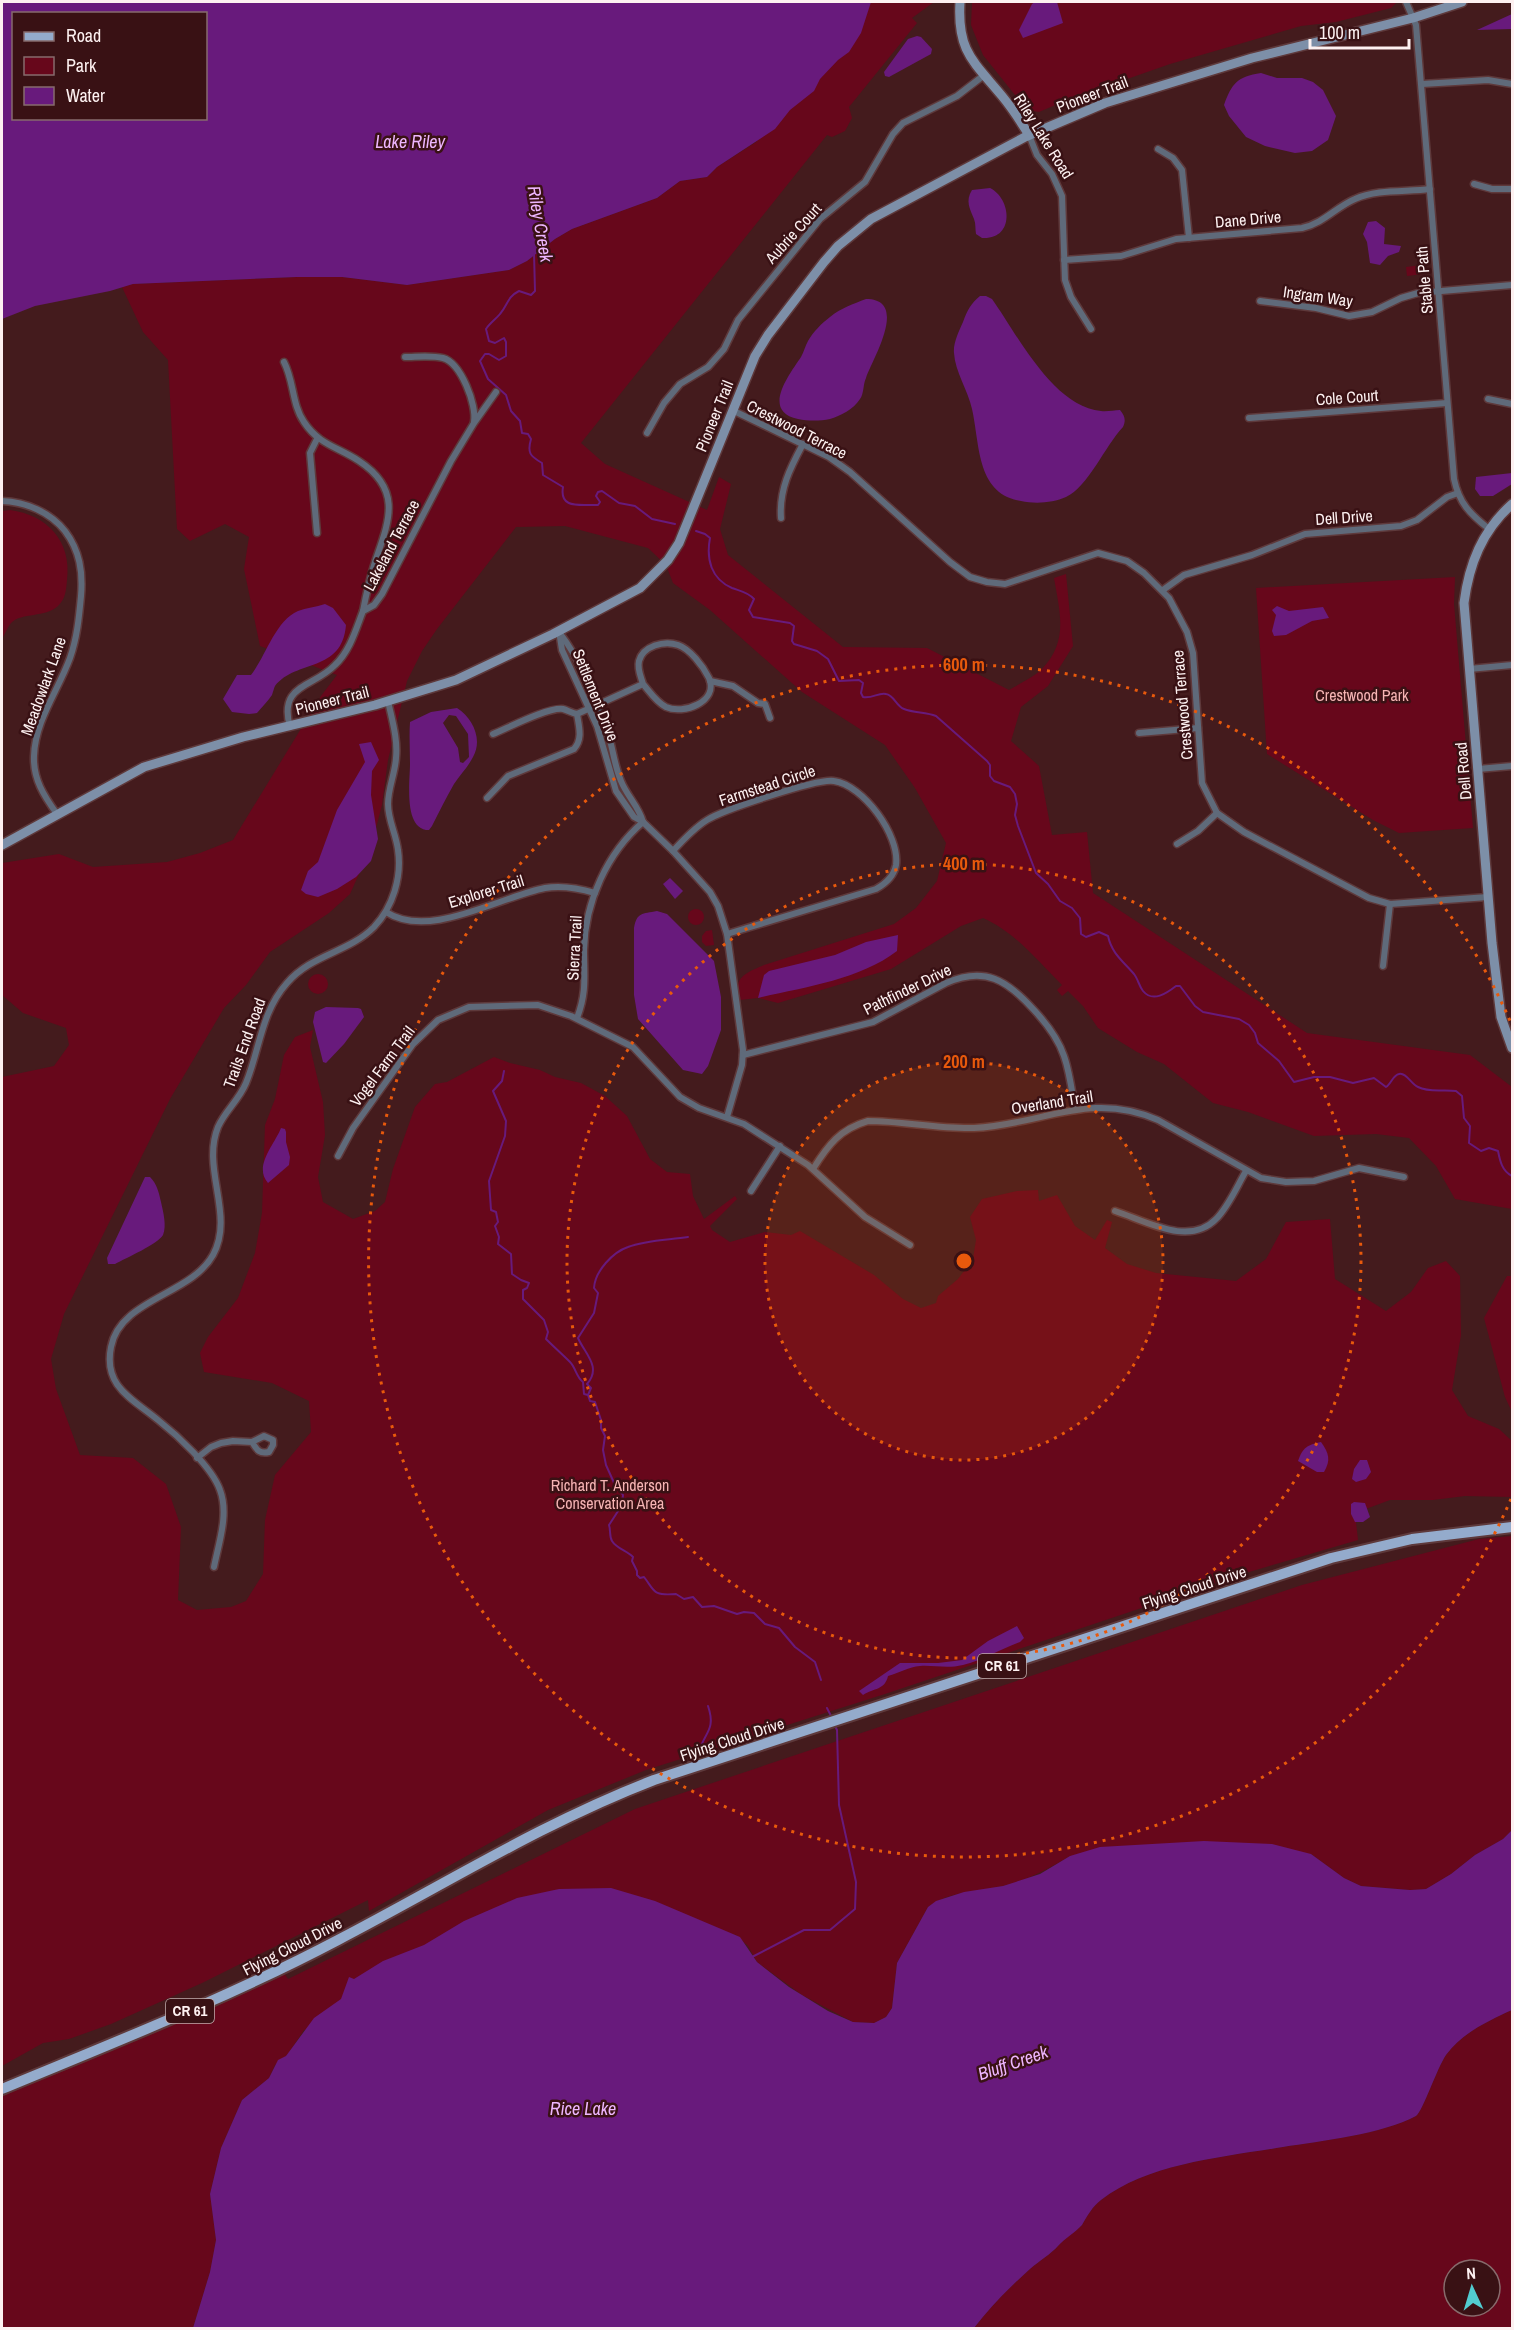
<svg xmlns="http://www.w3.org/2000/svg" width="1514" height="2330" font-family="'Archivo Narrow',sans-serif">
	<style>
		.green { fill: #67071b; fill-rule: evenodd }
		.water { fill: #681a7c; fill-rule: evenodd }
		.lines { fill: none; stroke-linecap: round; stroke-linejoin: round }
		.stream { stroke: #681a7c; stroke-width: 2 }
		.street-casing { stroke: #5e393b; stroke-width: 9 }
		.secondary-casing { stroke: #5e393b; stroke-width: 12 }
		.primary-casing { stroke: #5e393b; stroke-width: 14 }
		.street { stroke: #5f6a7a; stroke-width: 6 }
		.secondary { stroke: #7d8fa8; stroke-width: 9 }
		.primary { stroke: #94abcc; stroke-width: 10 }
		.ring { fill: none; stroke: #e8590c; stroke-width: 3; stroke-dasharray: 3 6 }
		.labels { text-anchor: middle; stroke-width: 5; stroke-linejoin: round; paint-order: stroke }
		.shield { fill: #391114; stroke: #c2aeaf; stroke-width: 1.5 }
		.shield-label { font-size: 15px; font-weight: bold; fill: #fdf1f1 }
		.street-label { font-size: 16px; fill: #fdf1f1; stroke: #391114 }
		.park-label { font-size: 16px; fill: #f6b4b4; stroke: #391114 }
		.water-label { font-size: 18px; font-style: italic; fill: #eeb6ff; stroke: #391114 }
		.centre { fill: #e8590c; stroke: #391114; stroke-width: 3 }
		.ring-label { font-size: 18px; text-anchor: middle; font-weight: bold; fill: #e8590c; stroke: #391114; stroke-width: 5; stroke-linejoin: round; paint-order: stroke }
	</style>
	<rect width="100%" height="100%" fill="#441b1d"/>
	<g class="green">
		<path d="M867 2H934L912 18 917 23 849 107 852 118 845 131 832 137 827 135 581 443 605 464 707 510 719 477 731 484 720 529 728 555 843 647 927 648 1009 690C1019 684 1032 678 1041 670 1069 642 1060 613 1054 578L1066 574 1073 646 1048 686 1021 707 1011 741 1039 766 1052 835 1087 832 1093 893 1307 1033 1470 1055 1512 1087V1209L1455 1199 1436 1166 1409 1138 1376 1134 1314 1136 1248 1112 1213 1103 1164 1064 1137 1052 1098 1028 1083 1006 1068 991 1062 996 1057 990 1062 985C1038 961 1015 932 983 918L961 926 891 969 778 1003 758 998 740 1000C732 977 746 973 764 965L894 924 916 908 937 881 946 843 915 788 885 745 802 692 710 610 673 583 666 565 648 548 565 526 516 527 437 629 422 651 407 681 388 760 382 805 371 847 350 894 329 913 270 952 246 985 224 1008 170 1099 64 1314 51 1359 56 1389 80 1455 133 1458 166 1484 181 1527 178 1600 197 1610 231 1607 246 1601 263 1574 265 1520 275 1475 311 1432 309 1401 272 1383 204 1372 200 1353 208 1337 238 1298 255 1253 262 1213 265 1125 275 1099 284 1055 295 1037 313 1030 310 1047 323 1102 325 1135 318 1177 323 1202 353 1219 375 1211 385 1202 393 1169 415 1107 435 1084 447 1082 494 1057 510 1063 540 1070 555 1077 581 1083 605 1096 627 1116 650 1159 667 1172 690 1174 693 1196 704 1219 735 1196 737 1199 710 1226 712 1230 730 1242 765 1232 791 1235 800 1231 874 1275 903 1299 921 1308 936 1303 938 1296 958 1279 973 1259 976 1240 970 1217 982 1199 1017 1191 1038 1190 1039 1201 1057 1195 1075 1226 1095 1240 1107 1220 1112 1222 1105 1248 1127 1264 1156 1273 1236 1281 1266 1259 1286 1222 1330 1219 1335 1279 1386 1311 1411 1292 1428 1268 1446 1261 1460 1276 1461 1335 1452 1390 1468 1416 1499 1429 1512 1441V1497L1465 1496 1433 1500H1390L1355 1513 1358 1540 1249 1572 885 1694 646 1770 548 1810 369 1911 368 1900 202 1983 111 2024 69 2039 43 2043 2 2066V1077L54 1066 69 1045 66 1028 23 1013 2 995V863L59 854 93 867 167 862 200 853 233 840 321 696 337 675 260 646 244 569 249 537 225 524 190 541 177 529 168 360 143 332 122 287 133 284 297 277H342L407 285 509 270 527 261 555 239 572 229 657 198 680 181 707 177 717 167 756 142Z"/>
		<polygon points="972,2 1401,2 1396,3 1391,8 1336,22 1301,26 1170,64 1067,100 1039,112 1027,110 983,55 971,25"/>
		<polygon points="1422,265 1423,274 1407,276 1406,267"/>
		<path d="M10 510C47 515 72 541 67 580 66 590 66 598 58 606 45 618 22 612 11 623 7 628 5 634 2 639V511Z"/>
		<polygon points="1455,577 1454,604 1473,828 1399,833 1373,820 1267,754 1256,588"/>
		<circle cx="696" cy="917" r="8"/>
		<polygon points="712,930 714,945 706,946 702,942 702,936 706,931"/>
		<circle cx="318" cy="984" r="10"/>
		<polygon points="1507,1276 1512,1276 1512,1412 1505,1397 1484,1318"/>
		<path d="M1512 1536V1830L1503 1839 1475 1855 1451 1874 1426 1889 1410 1890 1361 1886 1344 1878 1311 1854 1070 1856C1048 1869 1028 1880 1003 1886 977 1892 949 1891 928 1907L897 1963 892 2008 886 2017 874 2023 853 2022 802 1995 757 1962 748 1946 736 1935 730 1934 304 2030 286 2057 275 2065 269 2078 242 2100 221 2148 210 2194 216 2240 210 2272 193 2328H2V2088L281 1969 288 1979 635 1809 1302 1585 1479 1539Z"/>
		<path d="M1512 2010V2328H974C990 2307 1010 2287 1030 2269 1039 2261 1051 2254 1058 2246 1065 2237 1075 2233 1082 2225 1088 2215 1092 2207 1101 2200 1149 2163 1225 2157 1283 2147 1320 2141 1383 2134 1416 2116 1423 2111 1437 2068 1446 2055 1462 2033 1488 2021 1512 2010ZM1454 2270H1490V2306H1454Z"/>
	</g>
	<g class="water">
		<path d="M2 2H871L861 33 849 52 838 60 820 79 814 91 790 110 775 129 717 167 707 177 680 181 657 198 572 229 555 239 527 261 509 270 407 285 342 277H297L133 284 110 291 35 306 2 319ZM14 14H206V118H14Z"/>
		<polygon points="1035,2 1057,2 1063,23 1023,38 1019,30 1032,4"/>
		<polygon points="1512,14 1512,29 1477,30"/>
		<polygon points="917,36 921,37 932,49 931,54 889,77 885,76 884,72 908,39"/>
		<path d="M1261 73 1277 78H1302L1313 82 1323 90 1336 116 1328 140 1312 151 1295 153 1265 146 1246 137 1229 116 1224 105C1232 83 1237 77 1261 73Z"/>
		<path d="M990 188C1012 199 1015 240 982 238L976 234C975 229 976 224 974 219 970 209 965 201 972 190Z"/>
		<polygon points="1376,221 1385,228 1384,244 1401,246 1399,252 1388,256 1380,265 1370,263 1367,242 1363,234 1368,222"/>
		<path d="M980 296H986L992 299C1017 334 1053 407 1101 411 1107 412 1114 410 1120 410 1125 416 1126 420 1123 427 1105 446 1088 487 1066 497 1053 503 1035 504 1021 501 976 494 980 444 972 409 968 390 955 372 954 353 953 343 959 331 963 322 967 311 971 303 980 296Z"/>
		<path d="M866 299C910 299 872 360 866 378 863 384 864 394 860 399 854 409 840 416 830 419 820 421 808 421 798 419 761 411 789 375 801 357 804 352 805 346 808 341 813 332 822 323 830 317 841 308 853 304 866 299Z"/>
		<polygon points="1512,473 1512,484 1493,496 1480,496 1475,489 1476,477"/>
		<path d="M325 604 333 608 346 625C342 673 296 659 275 686 274 688 273 692 272 695 268 701 262 707 257 713L249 714 232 712 223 699 237 675H251C266 656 275 621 298 611 306 608 316 607 325 604Z"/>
		<polygon points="1277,606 1289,611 1323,607 1329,618 1312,621 1286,635 1274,636 1272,631 1276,615 1272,610"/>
		<path d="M457 708C473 718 483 740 473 757 468 767 460 775 454 784 446 798 439 812 432 826L429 830C403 830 410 781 410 764 410 750 409 736 410 722L431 712ZM449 715 456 716 468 734 469 757 463 763 460 762 458 748 443 723Z"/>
		<polygon points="371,742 379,760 372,771 371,795 378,839 371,861 356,877 337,889 318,897 306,894 301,890 308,871 318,862 337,810 365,762 359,744"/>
		<polygon points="670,878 683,891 675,899 663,884"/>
		<path d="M657 911 667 914 714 961 721 997V1030L708 1066 702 1074 683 1070 638 1019 634 995V928C637 912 642 914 657 911Z"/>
		<path d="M898 935 897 951C859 980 804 987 758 998L764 975 769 971 835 955 866 942Z"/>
		<polygon points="326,1007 358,1008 361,1009 364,1017 344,1044 326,1063 323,1062 313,1022 315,1012"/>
		<path d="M281 1128 285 1129 286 1132V1142L290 1157 289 1165 268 1183C253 1166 275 1144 281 1128Z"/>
		<path d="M145 1177H150C157 1184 159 1193 161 1202 163 1211 167 1226 163 1235 158 1244 126 1258 115 1264H108L107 1258Z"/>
		<path d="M1321 1442C1329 1453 1331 1460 1324 1472H1317L1298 1461C1303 1447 1307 1445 1321 1442Z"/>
		<polygon points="1360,1460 1367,1460 1371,1472 1366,1479 1356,1482 1352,1479 1354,1469"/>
		<polygon points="1354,1502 1365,1503 1370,1517 1363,1522 1355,1522 1351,1514 1351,1504"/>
		<path d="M1017 1626 1024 1638 1020 1642C1001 1649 983 1660 963 1665 947 1669 934 1665 920 1666 909 1667 899 1673 888 1676 885 1690 874 1688 863 1695L859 1691 900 1663H938L962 1660 988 1641Z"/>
		<path d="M1512 1830V2010C1488 2021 1462 2033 1446 2055 1437 2068 1423 2111 1416 2116 1383 2134 1321 2141 1283 2147 1225 2157 1149 2163 1101 2200 1092 2207 1088 2215 1082 2225 1075 2233 1065 2238 1058 2246 1051 2254 1039 2261 1030 2269 1010 2287 990 2307 974 2328H193L210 2272 216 2240 210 2194 221 2148 242 2100 269 2078 278 2060 286 2056 314 2018 341 1999 349 1977 354 1979 383 1961 424 1945 464 1921 517 1898 559 1889 611 1888 655 1901 740 1937 757 1962 789 1987 828 2011 853 2022 874 2023 886 2017 892 2008 897 1963 928 1907 936 1901 964 1892 1003 1886 1040 1874 1070 1856 1100 1847 1204 1841 1272 1844 1311 1854 1344 1878 1361 1886 1410 1890 1426 1889 1451 1874 1475 1855 1503 1839Z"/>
	</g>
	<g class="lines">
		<g class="stream">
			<path d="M534 253 535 291 531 295 519 291C507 297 508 305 500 314 496 319 490 323 486 329L489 341 495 343 504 338 506 342V356L499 360 489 354H485L480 361 488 379 506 395 511 411 520 421 522 433 528 434 531 439C527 453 530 456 542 463L543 475 563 487C559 510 581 504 598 505L600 502 596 496 598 492 602 491 619 503 635 506 652 519 675 524"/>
			<path d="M696 531 705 534 710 538C706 559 711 579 732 588 740 591 748 592 754 599L749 610 753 617 790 623 794 626 792 641 794 644 817 651 828 659 839 681 859 680 863 683 861 693 863 697C872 699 879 692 886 694 894 695 896 706 904 709 914 713 926 712 936 716L987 761 990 765V776L994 781 1010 787 1015 794 1017 804 1015 815 1018 826 1036 873 1048 884 1060 901 1072 908 1080 918 1081 934 1086 937 1099 932 1108 936C1112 954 1123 961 1134 974 1138 979 1139 986 1143 991 1153 1003 1167 993 1176 986H1180L1195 1006 1203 1012 1239 1019 1249 1025 1255 1033 1258 1043 1279 1061 1294 1082 1314 1077H1330L1353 1083 1374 1078 1386 1087C1391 1084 1393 1075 1399 1074 1406 1072 1411 1084 1418 1087 1430 1093 1443 1089 1456 1091L1462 1096 1464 1118 1470 1126 1469 1143 1481 1151 1489 1148 1498 1151C1500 1161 1502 1171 1512 1176"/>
			<path d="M504 1071 502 1081 493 1091 506 1121 505 1136 489 1181 491 1210 496 1212 498 1222 495 1226 499 1237 498 1244 511 1254 512 1274 521 1280 529 1283 527 1288 523 1290V1299L544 1320 548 1332 546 1339C554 1347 562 1354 570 1362 576 1368 576 1377 583 1382L584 1394 588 1395 590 1401 595 1402 601 1420V1428L605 1436 603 1450 606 1465 615 1485 623 1495 622 1505 609 1525C611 1531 609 1536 612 1541 616 1548 627 1551 633 1557L632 1561 637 1571V1575L640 1578 644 1577C655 1591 652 1596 676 1594L684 1599 693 1597 702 1607 714 1606 737 1614 744 1612 754 1613 765 1624 779 1628 795 1647 815 1662 821 1680"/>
			<path d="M588 1395 591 1388 587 1384C602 1367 585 1354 578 1338L594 1313 598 1293 594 1288C595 1271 613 1252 628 1247 646 1240 669 1240 688 1237"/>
			<polyline points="827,1708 832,1718"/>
			<path d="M698 1756C702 1733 717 1732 708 1706"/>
			<polyline points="752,1957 804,1930 830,1930 855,1909 856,1882 839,1805 837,1730 835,1726"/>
		</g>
		<defs>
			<g id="street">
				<path d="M1406 2 1416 25 1454 479C1459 503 1470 514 1489 529"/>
				<polyline points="1422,84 1488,80 1512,84"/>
				<polyline points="1029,135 1037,155 1052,174 1062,196 1065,280 1071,297 1091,329"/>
				<polyline points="1158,149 1173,158 1182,170 1189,238"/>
				<polyline points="1474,184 1492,189 1512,189"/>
				<path d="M1064 260 1121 256 1176 239 1302 228C1324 223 1336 207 1355 199 1377 189 1406 192 1430 189"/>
				<polyline points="1260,301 1316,308 1349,316 1372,312 1401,298 1418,293 1512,285"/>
				<path d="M405 357C416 357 431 355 443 358 461 363 477 405 474 422"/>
				<path d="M284 362C294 381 292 405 304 422 319 445 338 447 359 461 403 490 389 521 375 562 370 578 366 595 363 611"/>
				<polyline points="1488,399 1512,404"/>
				<polyline points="732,410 829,457 850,472 950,562 970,577 987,582 1005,584 1098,553 1127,561 1144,573 1169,598 1187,632 1193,653 1202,783 1217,813 1244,832 1369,898 1390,904 1488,897"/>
				<polyline points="1249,418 1447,403"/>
				<polyline points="647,433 664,403 680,384 708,367 724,349 738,320 820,219 865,182 893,134 903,123 957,96 983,76"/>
				<polyline points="317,439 310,453 317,533"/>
				<path d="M2 501C26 502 50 512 65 531 80 551 83 572 81 596 79 618 77 638 70 658 58 691 35 721 34 756 33 779 44 796 57 814"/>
				<path d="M781 518C779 490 790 468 803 444"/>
				<polyline points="1163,590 1184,575 1252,555 1305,534 1401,526 1417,520 1447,497 1458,493"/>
				<polyline points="559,631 562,650 597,726 616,791 634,817 643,822 673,851 710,892 718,906 727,934 743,1050 742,1065 727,1117"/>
				<path d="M559 632C581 661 599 701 609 736 613 751 615 767 621 781 627 796 639 807 643 822"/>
				<polyline points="1469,669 1512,665"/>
				<polyline points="710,681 733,686 758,703 765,704 770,718"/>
				<path d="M577 714 643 684C641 677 637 669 639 661 643 646 664 640 678 645 690 649 703 666 709 678 719 702 683 715 666 707 656 702 650 692 643 684"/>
				<path d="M290 727C278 684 313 688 335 665 350 651 356 629 363 611L374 605 382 594 451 461 474 423 496 392"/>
				<polyline points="1139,733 1198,728"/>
				<polyline points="1478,769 1512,766"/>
				<path d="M487 798 508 776 574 749C583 739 579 727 577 714 572 713 567 710 563 709 548 707 508 728 493 734"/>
				<polyline points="1177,844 1198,831 1217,813"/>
				<path d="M673 851C683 840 694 828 707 820 723 810 818 778 834 781 863 785 900 835 896 865 894 876 885 884 876 889L727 934"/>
				<path d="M386 912C429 940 499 897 545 888 562 885 578 888 595 893"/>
				<polyline points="1383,966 1390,904"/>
				<path d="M577 1018C587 992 584 976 584 950 585 902 607 853 643 822"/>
				<path d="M743 1055 873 1022 946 983C985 966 1007 980 1034 1010 1047 1024 1058 1038 1064 1056 1070 1073 1072 1092 1075 1110"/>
				<polyline points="338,1156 353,1128 413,1044 438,1020 469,1007 538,1005 571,1016 633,1047 680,1097 699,1108 744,1124 808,1165 865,1217 910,1245"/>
				<path d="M813 1169C828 1145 840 1129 868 1121 903 1121 938 1129 974 1128 1041 1125 1090 1090 1158 1120L1261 1178 1286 1182 1314 1181 1359 1168 1404 1177"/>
				<polyline points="751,1191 780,1146"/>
				<path d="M1115 1211C1146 1221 1189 1247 1216 1219 1229 1206 1237 1186 1246 1171"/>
				<path d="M197 1458 211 1447 221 1443 233 1441 252 1442 264 1436 273 1440V1445L269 1452C259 1454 257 1450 252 1442"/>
				<path d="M214 1567C219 1542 229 1514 220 1490 212 1467 177 1435 158 1420 133 1399 103 1387 111 1347 120 1299 191 1295 213 1255 235 1215 201 1169 218 1127 225 1111 239 1100 246 1083 260 1049 261 1012 287 983 312 954 348 953 374 927 393 907 402 877 398 850 396 834 388 820 388 804 388 788 395 774 396 758 398 739 392 720 388 701"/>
			</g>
			<g id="secondary">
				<path d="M960 2C957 51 973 61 1002 96 1012 108 1021 122 1029 135"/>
				<path d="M1512 504C1482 531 1469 564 1464 603L1492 943 1501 1017 1512 1048"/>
				<polyline points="2,845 144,767 243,737 375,705 456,680 553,634 640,588 668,560 679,543 755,356 768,335 824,262 838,246 871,219 1025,137 1105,103 1252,58 1413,18 1462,2"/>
			</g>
			<path id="primary" d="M2 2089C115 2042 230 1997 338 1940 444 1885 542 1823 654 1780L1331 1558 1412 1539 1512 1527"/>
		</defs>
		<use href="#street" class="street-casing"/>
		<use href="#secondary" class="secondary-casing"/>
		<use href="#primary" class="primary-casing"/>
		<use href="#street" class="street"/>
		<use href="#secondary" class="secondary"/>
		<use href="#primary" class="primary"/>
	</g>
	<circle cx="964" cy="1261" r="199" fill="#e8590c" fill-opacity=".12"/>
	<g class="ring">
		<circle cx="964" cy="1261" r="199"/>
		<circle cx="964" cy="1261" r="397"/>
		<path d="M1511 1499A596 596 0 1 1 1511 1023"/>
	</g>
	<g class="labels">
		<g class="shield">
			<rect x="978" y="1654" width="48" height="24" rx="4.5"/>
			<rect x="166" y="1999" width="48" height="24" rx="4.5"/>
		</g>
		<g class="shield-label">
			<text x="1002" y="1671">CR 61</text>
			<text x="190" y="2016">CR 61</text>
		</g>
		<g class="street-label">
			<text transform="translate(1092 94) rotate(-21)" y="6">Pioneer Trail</text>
			<text transform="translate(1044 136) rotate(58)" y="6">Riley Lake Road</text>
			<text transform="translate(1248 219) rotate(-5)" y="6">Dane Drive</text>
			<text transform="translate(793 233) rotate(-48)" y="6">Aubrie Court</text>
			<text transform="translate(1424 280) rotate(-95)" y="6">Stable Path</text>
			<text transform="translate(1318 296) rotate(8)" y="6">Ingram Way</text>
			<text transform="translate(1347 397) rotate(-4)" y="6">Cole Court</text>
			<text transform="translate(714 416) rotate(-68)" y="6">Pioneer Trail</text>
			<text transform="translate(797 429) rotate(27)" y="6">Crestwood Terrace</text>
			<text transform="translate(1344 517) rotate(-4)" y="6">Dell Drive</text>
			<text transform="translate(391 545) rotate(-62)" y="6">Lakeland Terrace</text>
			<text transform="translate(43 686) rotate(-70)" y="6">Meadowlark Lane</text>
			<text transform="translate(596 695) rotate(68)" y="6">Settlement Drive</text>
			<text transform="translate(332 700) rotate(-14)" y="6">Pioneer Trail</text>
			<text transform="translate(1182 705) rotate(-95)" y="6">Crestwood Terrace</text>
			<text transform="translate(1463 771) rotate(-95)" y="6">Dell Road</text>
			<text transform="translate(767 785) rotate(-18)" y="6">Farmstead Circle</text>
			<text transform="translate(486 891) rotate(-17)" y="6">Explorer Trail</text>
			<text transform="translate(574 948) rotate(-87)" y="6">Sierra Trail</text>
			<text transform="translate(907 989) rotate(-26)" y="6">Pathfinder Drive</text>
			<text transform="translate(244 1043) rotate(-70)" y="6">Trails End Road</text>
			<text transform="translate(382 1066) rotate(-53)" y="6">Vogel Farm Trail</text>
			<text transform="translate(1052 1102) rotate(-9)" y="6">Overland Trail</text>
			<text transform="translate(1194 1587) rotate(-18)" y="6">Flying Cloud Drive</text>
			<text transform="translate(732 1739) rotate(-18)" y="6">Flying Cloud Drive</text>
			<text transform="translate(292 1946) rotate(-27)" y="6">Flying Cloud Drive</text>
		</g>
		<g class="park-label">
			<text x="1362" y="701">Crestwood Park</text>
			<text x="610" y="1491">Richard T. Anderson<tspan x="610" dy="18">Conservation Area</tspan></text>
		</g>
		<g class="water-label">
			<text x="410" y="148">Lake Riley</text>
			<text transform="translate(540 224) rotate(80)" y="6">Riley Creek</text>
			<text transform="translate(1013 2063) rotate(-19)" y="6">Bluff Creek</text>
			<text x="583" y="2115">Rice Lake</text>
		</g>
	</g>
	<circle cx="964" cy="1261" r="9" class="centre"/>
	<g class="ring-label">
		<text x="964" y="671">600 m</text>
		<text x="964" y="870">400 m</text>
		<text x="964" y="1068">200 m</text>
	</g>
	<rect width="1514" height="2330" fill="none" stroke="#fdf1f1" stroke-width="6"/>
	<rect x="12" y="12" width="195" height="108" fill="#391114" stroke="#876b6c" stroke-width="1.5"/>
	<rect x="24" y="32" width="30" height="9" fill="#94abcc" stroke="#876b6c" stroke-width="1.5"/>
	<text x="66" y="42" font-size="18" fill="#fdf1f1">Road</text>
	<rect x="24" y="57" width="30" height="18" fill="#67071b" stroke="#876b6c" stroke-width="1.5"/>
	<text x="66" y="72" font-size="18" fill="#fdf1f1">Park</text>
	<rect x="24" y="87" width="30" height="18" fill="#681a7c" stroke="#876b6c" stroke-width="1.5"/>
	<text x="66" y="102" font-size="18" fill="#fdf1f1">Water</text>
	<g transform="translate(1472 2288) rotate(356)"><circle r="28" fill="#391114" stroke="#876b6c" stroke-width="1.5"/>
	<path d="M0-4.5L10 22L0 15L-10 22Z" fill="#52ccd0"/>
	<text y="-9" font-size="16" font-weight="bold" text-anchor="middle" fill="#fdf1f1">N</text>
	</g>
	<path d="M1310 39v9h99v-9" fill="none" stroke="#fdf1f1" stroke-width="3"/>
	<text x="1319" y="39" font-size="18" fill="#fdf1f1" stroke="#391114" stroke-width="4.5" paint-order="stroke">100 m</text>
</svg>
